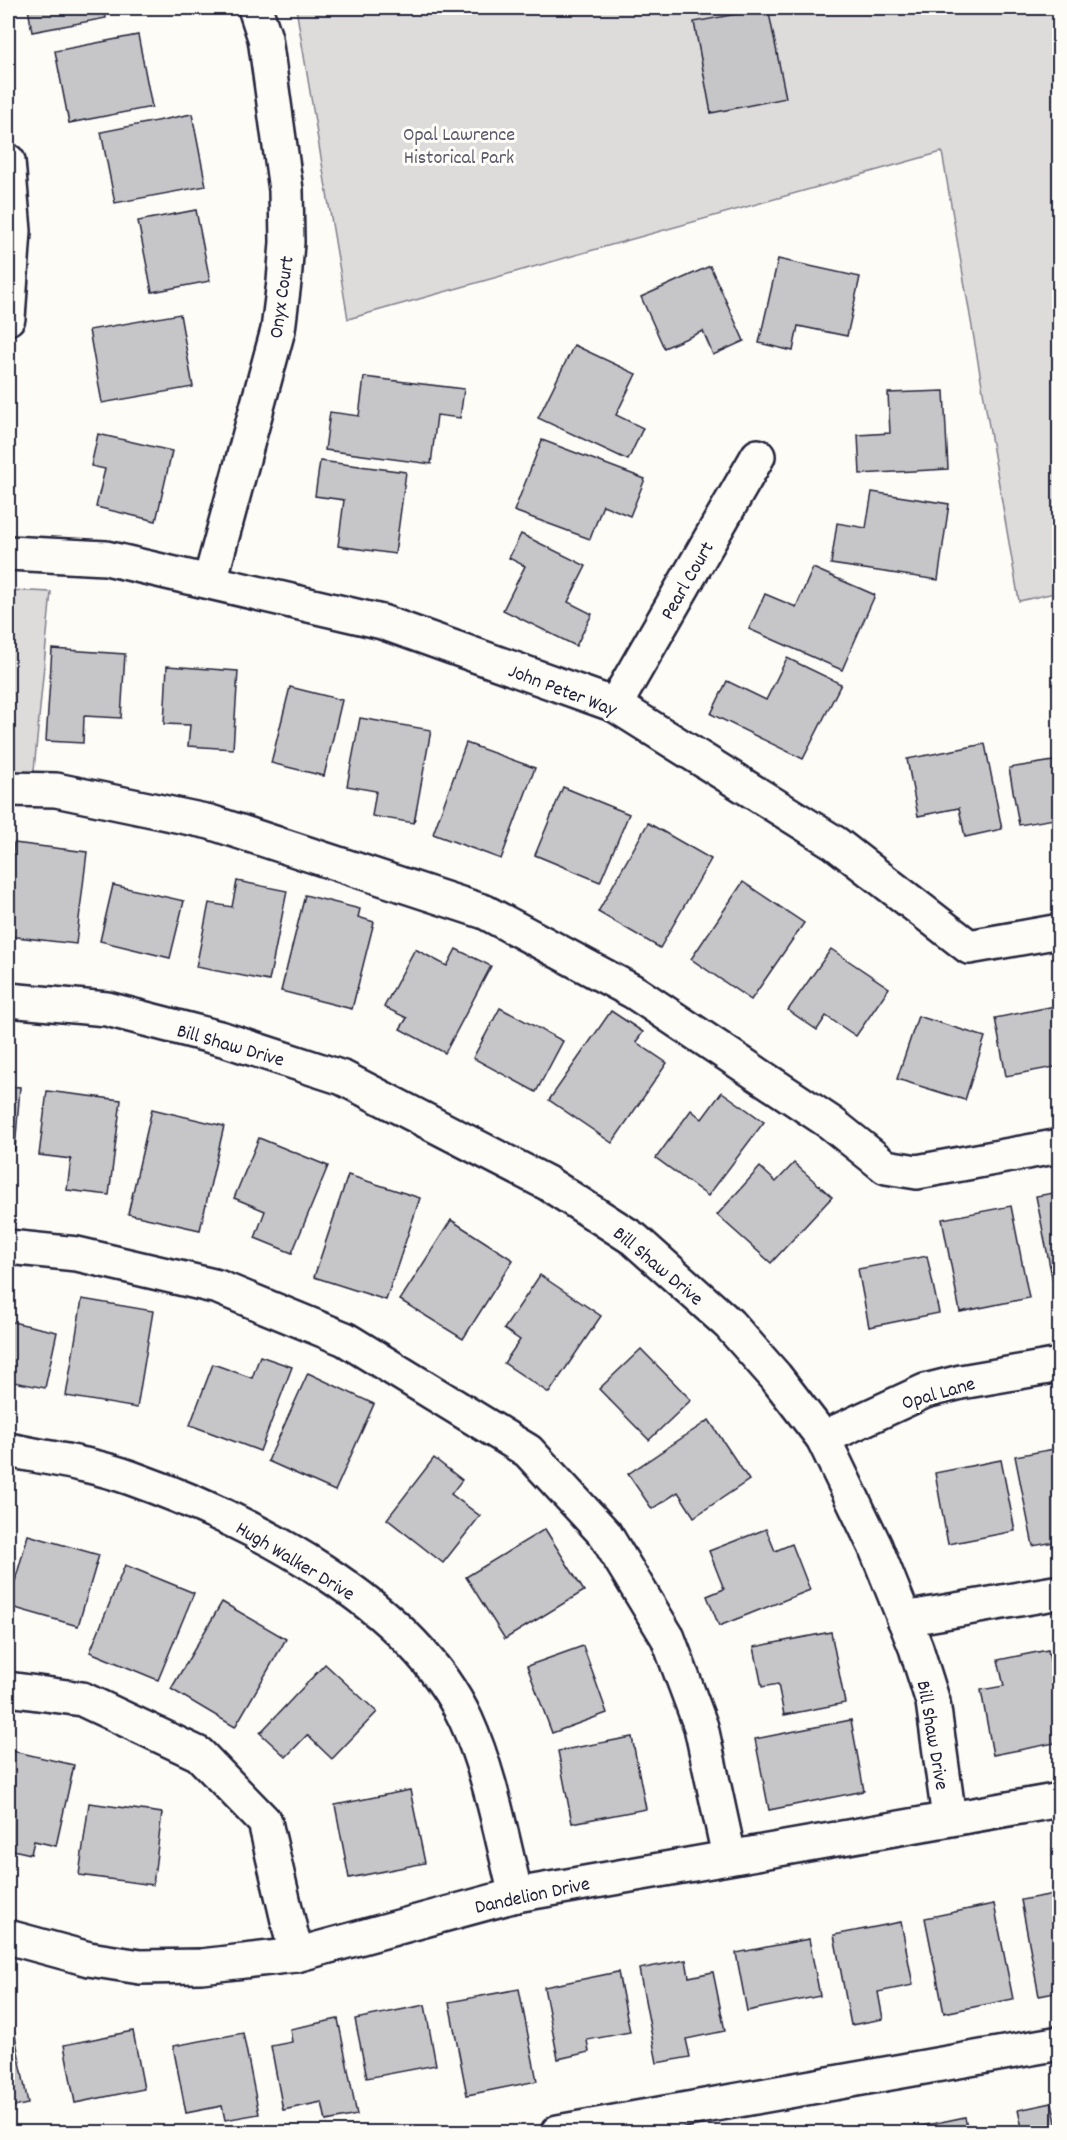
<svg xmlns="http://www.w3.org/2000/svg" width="1067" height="2140" font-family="Dekko,sans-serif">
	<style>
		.green { fill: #dddcdb; stroke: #807f8b; stroke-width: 1.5 }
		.building { fill: #c6c6c8; stroke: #22223b; stroke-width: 1.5 }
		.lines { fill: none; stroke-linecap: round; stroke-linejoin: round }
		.minor-casing { stroke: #22223b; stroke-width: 38 }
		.minor { stroke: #fdfcf7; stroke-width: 33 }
		.labels { text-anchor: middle; stroke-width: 6; stroke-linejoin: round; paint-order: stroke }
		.park-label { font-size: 20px; fill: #5a5a6b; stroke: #fdfcf7 }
		.street-label { font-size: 20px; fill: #22223b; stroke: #fdfcf7 }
	</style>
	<rect width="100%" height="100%" fill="#fdfcf7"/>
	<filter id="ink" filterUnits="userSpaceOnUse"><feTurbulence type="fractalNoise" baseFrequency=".0167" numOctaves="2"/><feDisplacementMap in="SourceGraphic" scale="12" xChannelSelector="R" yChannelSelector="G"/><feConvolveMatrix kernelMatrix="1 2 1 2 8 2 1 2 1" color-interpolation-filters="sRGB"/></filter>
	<g filter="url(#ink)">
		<g class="green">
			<polygon points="296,8 1059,8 1059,592 1019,601 942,152 348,319"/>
			<polygon points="8,590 51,592 33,781 8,778"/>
		</g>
		<g class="building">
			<polygon points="28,8 104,8 106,18 32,32"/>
			<polygon points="768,8 786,98 711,113 694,22"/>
			<polygon points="138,35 152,107 69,123 55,51"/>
			<polygon points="192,114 206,186 115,203 101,132"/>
			<polygon points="196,210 210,281 152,292 138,221"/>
			<polygon points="778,259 860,277 847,336 798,326 793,351 759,343"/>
			<polygon points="710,266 744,341 713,355 703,331 664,348 641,297"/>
			<polygon points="180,314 193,387 102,403 89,330"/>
			<polygon points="574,345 636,374 616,415 643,428 628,460 538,418"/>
			<polygon points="364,377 464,389 460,418 437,415 431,464 325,450 330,412 359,416"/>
			<polygon points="944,391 948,469 860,474 858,435 890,433 888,393"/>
			<polygon points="98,434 172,451 156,521 96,507 105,469 91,466"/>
			<polygon points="542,440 645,479 630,516 603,505 590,539 514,511"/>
			<polygon points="320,461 406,472 395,554 338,546 344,500 315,496"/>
			<polygon points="872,492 949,504 938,580 831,564 837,523 866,528"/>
			<polygon points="521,534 586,566 568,602 592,614 576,646 503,610 525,566 509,558"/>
			<polygon points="813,568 875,595 842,670 749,629 765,594 796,607"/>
			<polygon points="52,649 125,654 121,718 84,716 83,743 46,741"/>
			<polygon points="787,658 841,684 803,759 711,714 727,681 766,700"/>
			<polygon points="167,666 238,671 233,749 188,746 190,725 164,724"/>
			<polygon points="290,687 342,700 324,776 271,763"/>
			<polygon points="360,718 431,730 414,823 372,816 376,791 347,786"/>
			<polygon points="466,743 535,768 501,859 433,834"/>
			<polygon points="985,744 1002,829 965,837 959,808 918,816 907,759"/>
			<polygon points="1060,760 1060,845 1058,845 1054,819 1019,825 1009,768"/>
			<polygon points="563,787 629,814 600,882 535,855"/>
			<polygon points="648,823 711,859 660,948 598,912"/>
			<polygon points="14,843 87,852 76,944 8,936 8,895"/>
			<polygon points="237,881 287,891 269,981 196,967 209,903 232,907"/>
			<polygon points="743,882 804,923 751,1000 691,959"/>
			<polygon points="113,885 184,901 170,958 100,941"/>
			<polygon points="305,895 360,909 358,917 374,922 352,1009 281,991"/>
			<polygon points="415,949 447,966 456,949 491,966 445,1053 400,1029 407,1018 384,1007"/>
			<polygon points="831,949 889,988 856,1036 826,1016 817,1030 788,1010"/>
			<polygon points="1060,1005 1060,1066 1006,1076 995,1018"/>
			<polygon points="500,1008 563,1041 536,1092 473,1058"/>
			<polygon points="611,1011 643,1032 636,1042 667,1063 612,1143 549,1100"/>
			<polygon points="918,1016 985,1037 965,1100 897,1079"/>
			<polygon points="8,1086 20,1087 15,1150 8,1149"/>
			<polygon points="47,1091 121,1100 109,1195 67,1190 71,1159 39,1155"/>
			<polygon points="722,1092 764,1122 708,1196 656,1158 691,1110 702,1119"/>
			<polygon points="152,1109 224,1126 200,1230 128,1214"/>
			<polygon points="259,1138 328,1166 292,1253 255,1238 265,1211 234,1198"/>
			<polygon points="794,1163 832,1197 771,1263 717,1215 760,1167 776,1182"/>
			<polygon points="348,1175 420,1198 386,1300 314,1277"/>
			<polygon points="1060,1192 1060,1296 1056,1297 1036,1196"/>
			<polygon points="1011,1206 1029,1298 960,1312 942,1219"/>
			<polygon points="451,1220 513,1260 463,1339 400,1300"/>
			<polygon points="927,1256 939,1313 869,1327 858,1269"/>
			<polygon points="540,1275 601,1316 549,1393 504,1363 520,1340 504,1329"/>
			<polygon points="82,1299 153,1311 137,1408 66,1396"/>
			<polygon points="8,1321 57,1332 45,1388 8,1381"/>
			<polygon points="641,1349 691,1400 649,1440 599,1389"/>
			<polygon points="260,1356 292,1367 260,1451 190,1425 213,1364 252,1378"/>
			<polygon points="308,1373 374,1404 335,1491 268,1461"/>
			<polygon points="709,1420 749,1480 694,1517 678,1492 652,1509 628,1474"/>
			<polygon points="1060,1448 1060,1541 1033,1546 1015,1456"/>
			<polygon points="434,1458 462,1480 451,1494 480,1516 443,1563 387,1519"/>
			<polygon points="1001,1460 1015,1531 948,1544 935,1473"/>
			<polygon points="545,1529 584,1591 505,1639 466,1577"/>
			<polygon points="766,1529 775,1551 792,1544 810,1590 719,1626 707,1596 724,1589 709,1551"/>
			<polygon points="28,1535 99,1555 78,1626 8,1606"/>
			<polygon points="125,1565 194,1593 158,1680 90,1652"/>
			<polygon points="222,1602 286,1639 235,1727 171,1689"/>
			<polygon points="831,1632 845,1703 784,1715 778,1684 762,1687 754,1647"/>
			<polygon points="583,1646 607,1713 552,1733 527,1666"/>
			<polygon points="1048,1650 1060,1710 1060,1742 993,1755 981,1690 1004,1686 998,1660"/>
			<polygon points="325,1664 377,1712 332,1759 307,1735 286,1757 260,1733"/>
			<polygon points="851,1720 864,1791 769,1810 755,1739"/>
			<polygon points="632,1737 646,1809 572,1823 558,1751"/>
			<polygon points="8,1750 74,1765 56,1846 34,1841 31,1854 8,1849"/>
			<polygon points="410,1790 425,1863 349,1878 335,1805"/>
			<polygon points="89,1803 162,1813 153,1885 79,1875"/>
			<polygon points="1060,1893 1060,1992 1039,1996 1021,1900"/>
			<polygon points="994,1904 1013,1999 944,2013 925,1918"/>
			<polygon points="901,1922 913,1985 878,1992 883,2019 851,2025 834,1935"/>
			<polygon points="809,1939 820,1996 747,2011 736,1953"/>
			<polygon points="686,1960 689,1977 713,1972 725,2031 686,2039 690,2057 657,2063 639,1969"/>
			<polygon points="618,1972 630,2032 587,2040 589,2052 558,2059 544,1987"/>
			<polygon points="519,1989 537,2081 467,2095 449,2002"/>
			<polygon points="425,2005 436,2065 367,2078 355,2019"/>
			<polygon points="11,2014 28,2104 8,2108 8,2015"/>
			<polygon points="338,2019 357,2115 326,2121 322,2102 283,2110 271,2046 292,2042 290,2029"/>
			<polygon points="133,2031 144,2089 75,2103 64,2045"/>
			<polygon points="243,2033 259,2114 225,2120 222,2106 186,2113 173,2046"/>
			<polygon points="1052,2103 1058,2132 1023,2132 1018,2110"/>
			<polygon points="965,2117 968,2132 918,2132 917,2127"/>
		</g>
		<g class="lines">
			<defs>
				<g id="minor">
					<polyline points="8,161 14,231 8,318"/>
					<polyline points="8,553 106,558 382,622 615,705 835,843 969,947 1060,931"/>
					<polyline points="210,581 278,330 284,282 287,242 286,190 265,38 255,8"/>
					<polyline points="615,705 758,456"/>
					<polyline points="8,789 56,790 210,822 485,912 634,992 831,1123 886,1167 917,1172 1060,1146"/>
					<polyline points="8,1000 107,1009 223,1039 343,1078 547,1183 634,1239 729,1324 775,1376 823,1438 875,1546 916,1648 933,1702 949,1818"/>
					<polyline points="8,1247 77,1254 218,1287 345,1339 528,1451 605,1534 668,1638 701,1727 729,1856"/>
					<polyline points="823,1438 925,1391 961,1382 1060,1365"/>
					<path d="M8 1450C48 1458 92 1464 131 1478 249 1520 411 1602 466 1720 491 1775 501 1836 516 1895"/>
					<polyline points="904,1619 1060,1592"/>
					<polyline points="8,1689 82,1699 199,1754 265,1822 296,1955"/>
					<polyline points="8,1937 89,1959 140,1967 201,1966 296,1955 516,1895 1060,1800"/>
					<polyline points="558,2132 1060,2043"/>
				</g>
			</defs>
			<use href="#minor" class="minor-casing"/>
			<use href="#minor" class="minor"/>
		</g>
	</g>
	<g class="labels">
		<g class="park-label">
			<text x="459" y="140">Opal Lawrence<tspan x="459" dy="23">Historical Park</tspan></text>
		</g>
		<g class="street-label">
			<text transform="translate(280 297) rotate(-82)" y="7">Onyx Court</text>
			<text transform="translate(686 580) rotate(-60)" y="7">Pearl Court</text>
			<text transform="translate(563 689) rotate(21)" y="7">John Peter Way</text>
			<text transform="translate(231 1044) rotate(16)" y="7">Bill Shaw Drive</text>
			<text transform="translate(659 1265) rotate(40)" y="7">Bill Shaw Drive</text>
			<text transform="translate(938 1392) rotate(-16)" y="7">Opal Lane</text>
			<text transform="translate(296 1560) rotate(31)" y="7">Hugh Walker Drive</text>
			<text transform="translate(934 1735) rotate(80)" y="7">Bill Shaw Drive</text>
			<text transform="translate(532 1894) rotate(-12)" y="7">Dandelion Drive</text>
		</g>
	</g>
	<rect width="1067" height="2140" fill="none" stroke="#fdfcf7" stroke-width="30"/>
	<rect x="15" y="15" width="1037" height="2110" fill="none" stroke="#22223b" stroke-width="2" filter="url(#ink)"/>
</svg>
